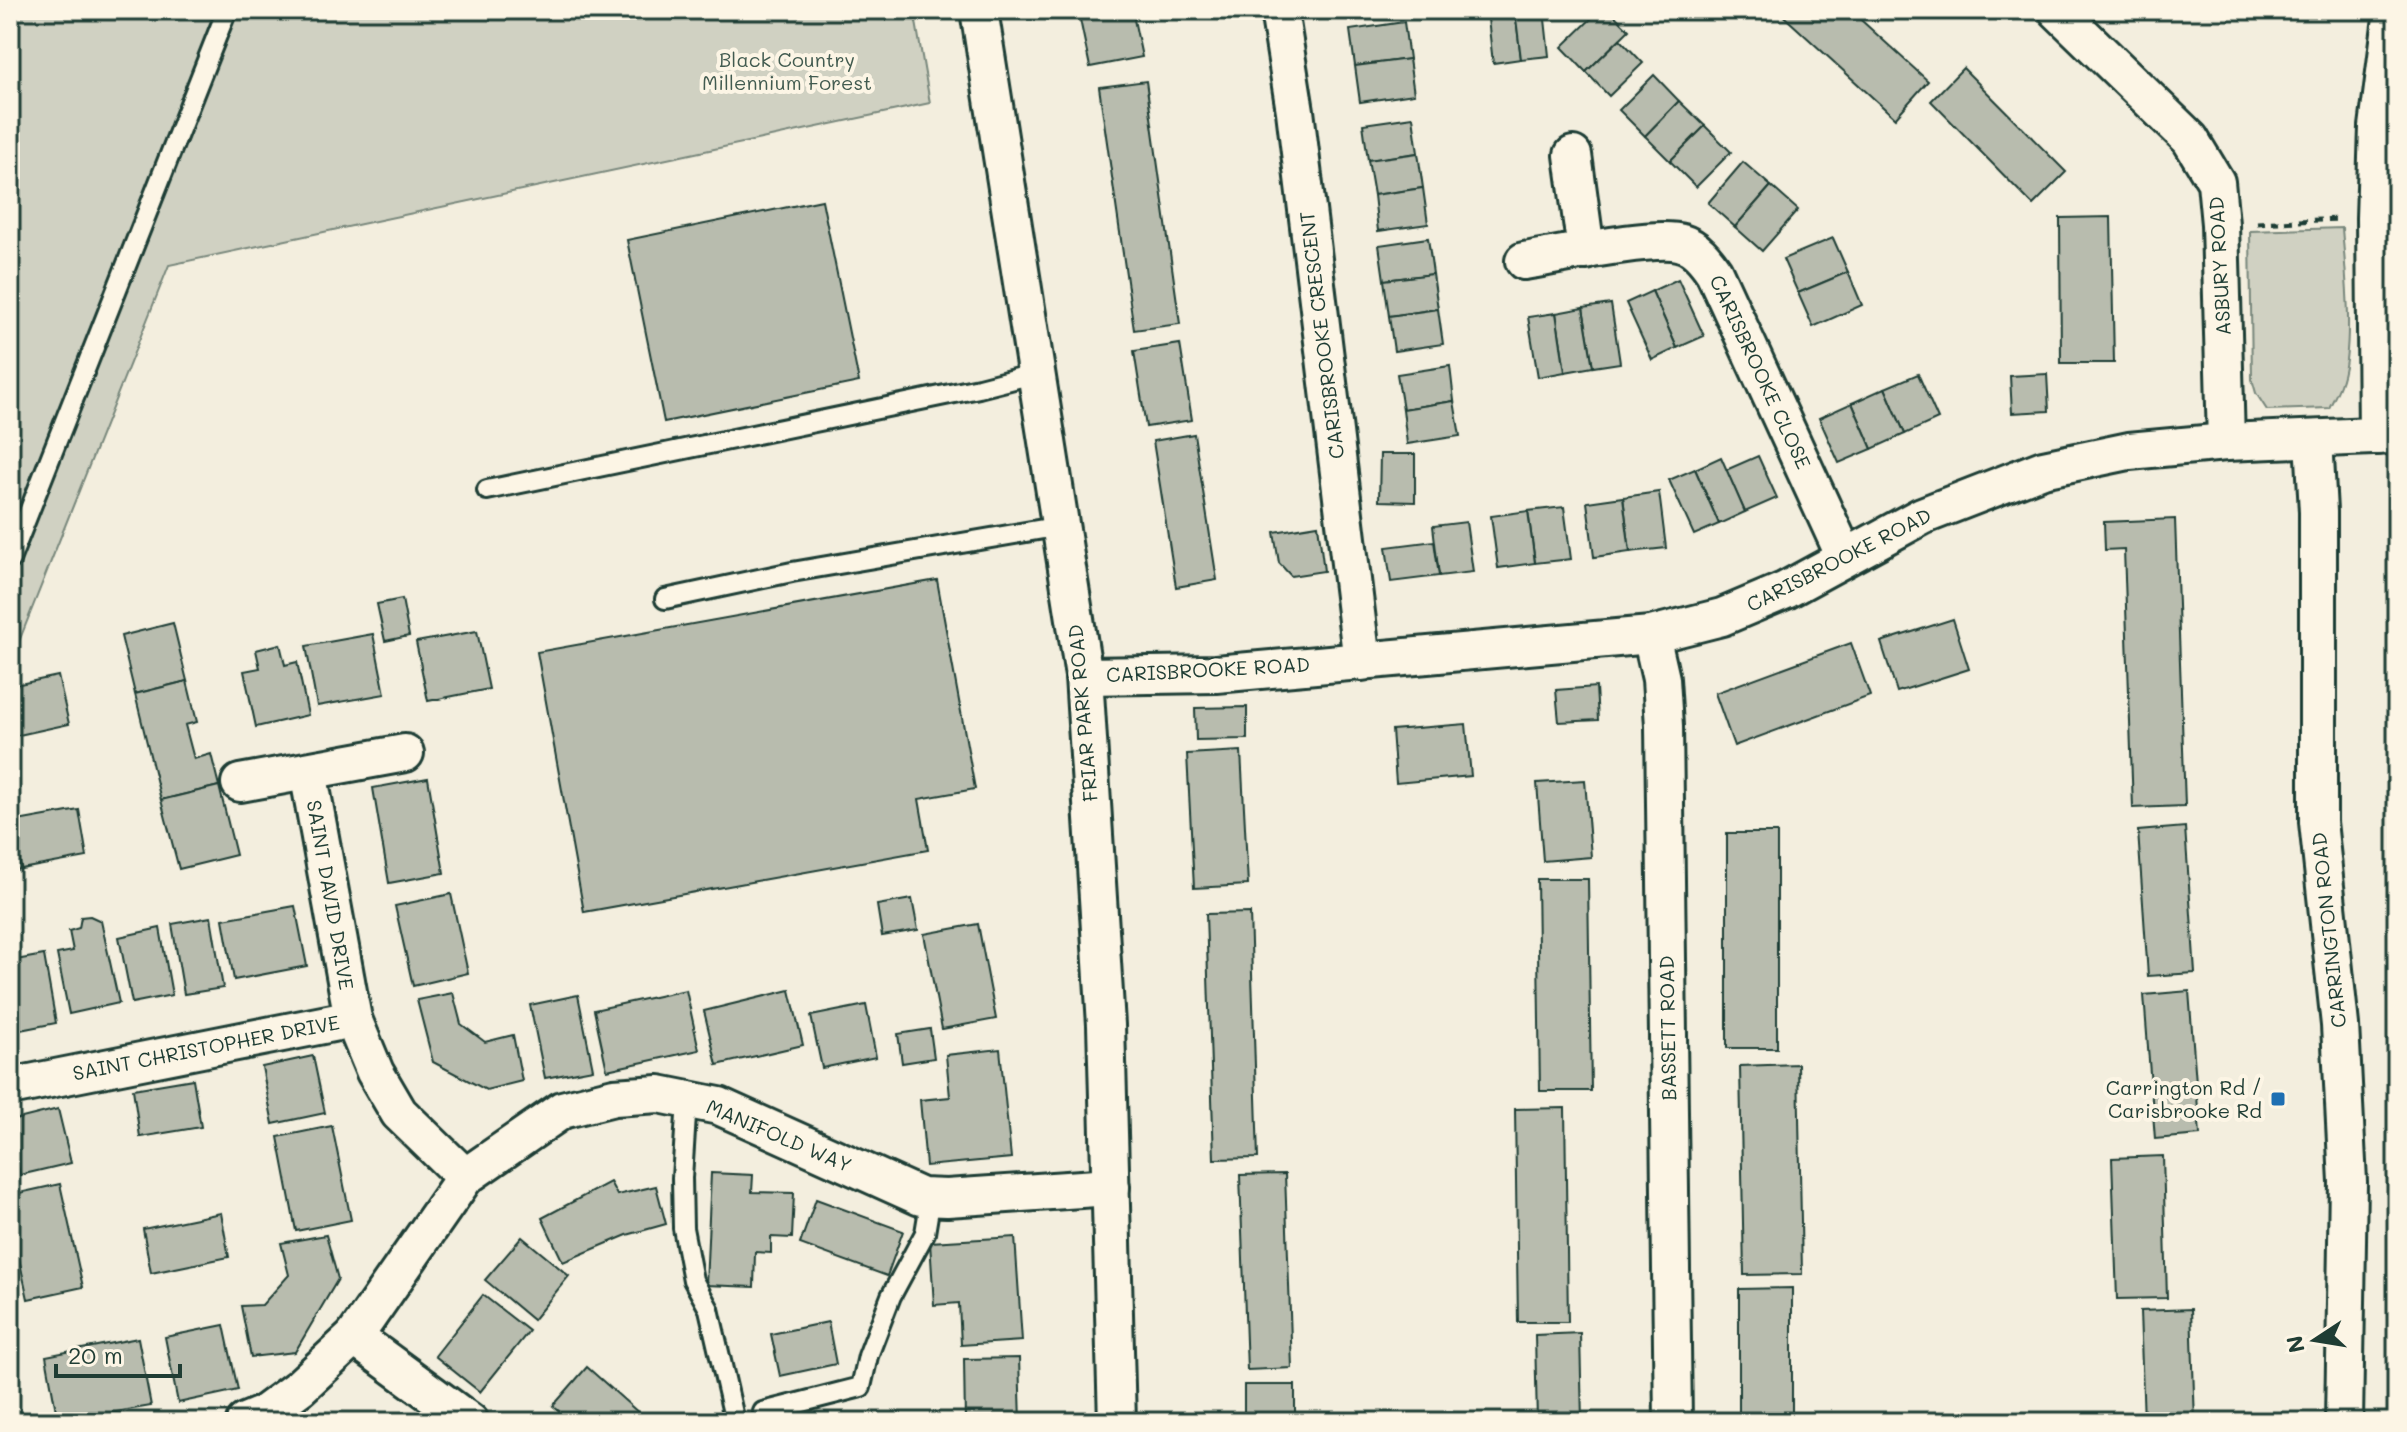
<svg xmlns="http://www.w3.org/2000/svg" width="2407" height="1432" font-family="Mali,sans-serif">
	<style>
		.green { fill: #d0d1c2; stroke: #78877b; stroke-width: 2 }
		.building { fill: #b8bcae; stroke: #1f3d34; stroke-width: 2 }
		.lines { fill: none; stroke-linecap: round; stroke-linejoin: round }
		.lane-casing { stroke: #1f3d34; stroke-width: 24 }
		.street-casing { stroke: #1f3d34; stroke-width: 42 }
		.path { stroke: #1f3d34; stroke-width: 5; stroke-dasharray: 8 6; stroke-linecap: butt }
		.lane { stroke: #fcf5e5; stroke-width: 18 }
		.street { stroke: #fcf5e5; stroke-width: 36 }
		.poi-dot { fill: #1f6fb2; stroke: #fcf5e5; stroke-width: 3 }
		.labels { text-anchor: middle; stroke-width: 8; stroke-linejoin: round; paint-order: stroke }
		.park-label { font-size: 20px; fill: #425b50; stroke: #fcf5e5 }
		.street-label { font-size: 20px; fill: #1f3d34; stroke: #fcf5e5 }
		.poi-label { font-size: 20px; fill: #1f3d34; stroke: #fcf5e5; text-anchor: end }
	</style>
	<rect width="100%" height="100%" fill="#f3eede"/>
	<filter id="ink" filterUnits="userSpaceOnUse"><feTurbulence type="fractalNoise" baseFrequency=".0125" numOctaves="2"/><feDisplacementMap in="SourceGraphic" scale="16" xChannelSelector="R" yChannelSelector="G"/><feConvolveMatrix kernelMatrix="1 2 1 2 8 2 1 2 1" color-interpolation-filters="sRGB"/></filter>
	<g filter="url(#ink)">
		<g class="green">
			<polygon points="10,10 914,10 930,103 169,265 10,664"/>
			<path d="M2342 228C2345 270 2355 346 2340 385 2337 393 2333 400 2329 408L2267 410 2256 393 2252 379 2250 231Z"/>
		</g>
		<g class="building">
			<polygon points="1078,10 1132,10 1142,57 1090,67"/>
			<polygon points="1487,10 1515,10 1521,59 1493,63"/>
			<polygon points="1515,10 1544,10 1549,56 1521,59"/>
			<polygon points="1600,10 1609,10 1629,30 1586,72 1562,47"/>
			<polygon points="1777,10 1850,10 1928,81 1895,118"/>
			<polygon points="1404,22 1409,59 1355,66 1350,30"/>
			<polygon points="1620,39 1643,63 1609,96 1586,72"/>
			<polygon points="1409,59 1414,94 1360,102 1355,66"/>
			<polygon points="1963,68 2066,172 2033,205 1931,101"/>
			<polygon points="1654,75 1679,101 1645,136 1619,110"/>
			<polygon points="1146,81 1180,324 1134,330 1099,87"/>
			<polygon points="1679,101 1705,126 1670,161 1645,136"/>
			<polygon points="1413,117 1418,153 1368,160 1363,124"/>
			<polygon points="1705,126 1731,152 1696,187 1670,161"/>
			<polygon points="1418,153 1423,188 1374,195 1368,160"/>
			<polygon points="1743,162 1771,186 1735,227 1708,203"/>
			<polygon points="1771,186 1798,210 1762,251 1735,227"/>
			<polygon points="1423,188 1428,224 1378,231 1374,195"/>
			<polygon points="822,200 859,382 664,422 627,240"/>
			<polygon points="2111,217 2114,363 2061,363 2060,218"/>
			<polygon points="1428,238 1433,274 1384,280 1379,245"/>
			<polygon points="1833,238 1848,272 1798,293 1783,259"/>
			<polygon points="1848,272 1862,305 1813,327 1798,293"/>
			<polygon points="1433,274 1438,309 1389,316 1384,280"/>
			<polygon points="1678,279 1704,336 1677,348 1652,291"/>
			<polygon points="1652,291 1677,348 1652,360 1626,303"/>
			<polygon points="1611,304 1620,363 1593,367 1583,308"/>
			<polygon points="1583,308 1593,367 1565,372 1556,313"/>
			<polygon points="1438,309 1443,344 1394,351 1389,316"/>
			<polygon points="1556,313 1565,372 1538,377 1528,317"/>
			<polygon points="1180,344 1192,420 1146,427 1134,351"/>
			<polygon points="1450,366 1454,401 1403,409 1397,374"/>
			<polygon points="1918,374 1938,419 1905,434 1885,388"/>
			<polygon points="2047,374 2049,411 2012,413 2010,376"/>
			<polygon points="1885,388 1905,434 1872,449 1852,403"/>
			<polygon points="1454,401 1460,436 1407,444 1403,409"/>
			<polygon points="1852,403 1872,449 1839,463 1819,418"/>
			<polygon points="1194,434 1217,580 1176,587 1153,441"/>
			<polygon points="1380,454 1415,454 1415,502 1379,501"/>
			<polygon points="1758,456 1777,498 1745,512 1726,470"/>
			<polygon points="1721,457 1745,512 1719,524 1695,469"/>
			<polygon points="1695,469 1719,524 1694,535 1669,480"/>
			<polygon points="1659,492 1666,548 1630,552 1623,497"/>
			<polygon points="1623,497 1630,552 1594,557 1587,502"/>
			<polygon points="1564,507 1571,559 1535,563 1528,511"/>
			<polygon points="1528,511 1535,563 1498,568 1491,516"/>
			<polygon points="2175,519 2185,806 2133,808 2124,549 2105,550 2104,522"/>
			<polygon points="1466,522 1473,572 1439,576 1433,526"/>
			<polygon points="1318,525 1324,571 1291,576 1279,563 1274,532"/>
			<polygon points="1434,541 1439,576 1391,582 1386,547"/>
			<polygon points="937,580 975,789 919,799 928,850 584,912 537,652"/>
			<polygon points="402,599 409,636 385,641 377,604"/>
			<polygon points="1953,619 1969,669 1897,692 1881,642"/>
			<polygon points="173,623 187,681 135,694 121,636"/>
			<polygon points="477,631 489,689 428,701 416,642"/>
			<polygon points="373,634 385,694 317,706 306,646"/>
			<polygon points="1851,643 1870,696 1734,746 1715,693"/>
			<polygon points="280,644 285,665 297,662 308,715 256,727 244,671 260,668 256,650"/>
			<polygon points="58,676 69,724 10,737 10,686"/>
			<polygon points="187,681 197,722 185,725 194,759 211,754 219,786 161,800 135,694"/>
			<polygon points="1596,687 1598,720 1559,722 1556,690"/>
			<polygon points="1247,707 1247,739 1196,740 1195,708"/>
			<polygon points="1466,724 1471,776 1396,783 1392,730"/>
			<polygon points="1241,751 1248,885 1194,888 1187,754"/>
			<polygon points="428,778 444,873 389,883 373,788"/>
			<polygon points="1585,780 1591,857 1543,861 1537,783"/>
			<polygon points="219,786 236,855 179,869 161,800"/>
			<polygon points="79,810 87,857 21,869 12,822"/>
			<polygon points="12,822 21,869 10,871 10,823"/>
			<polygon points="2185,827 2195,973 2148,976 2138,831"/>
			<rect x="1727" y="833" width="50" height="215"/>
			<polygon points="1537,879 1588,879 1591,1091 1540,1091"/>
			<polygon points="451,894 468,973 413,986 395,906"/>
			<polygon points="912,899 918,930 882,936 877,905"/>
			<polygon points="295,906 307,966 234,980 223,919"/>
			<polygon points="1250,913 1258,1158 1214,1159 1206,914"/>
			<polygon points="90,916 101,921 119,1003 69,1014 57,954 73,951 69,931 79,928 81,917"/>
			<polygon points="211,917 223,988 184,994 172,924"/>
			<polygon points="978,924 996,1019 942,1029 924,934"/>
			<polygon points="160,928 172,995 132,1003 119,937"/>
			<polygon points="44,955 56,1023 20,1030 10,961"/>
			<polygon points="10,973 20,1030 10,1032"/>
			<polygon points="686,990 699,1050 607,1070 594,1010"/>
			<polygon points="790,990 803,1045 717,1065 704,1011"/>
			<polygon points="2189,991 2200,1135 2155,1139 2144,995"/>
			<polygon points="453,993 461,1024 485,1042 513,1035 522,1081 486,1090 433,1062 417,1000"/>
			<polygon points="578,995 593,1069 545,1078 530,1005"/>
			<polygon points="866,1005 876,1057 822,1068 811,1016"/>
			<polygon points="930,1029 934,1058 902,1063 898,1034"/>
			<polygon points="1000,1049 1011,1158 926,1166 920,1100 950,1097 946,1055"/>
			<polygon points="313,1056 325,1113 273,1124 262,1067"/>
			<polygon points="1798,1064 1802,1274 1744,1275 1740,1066"/>
			<polygon points="193,1079 201,1127 140,1137 133,1089"/>
			<polygon points="1565,1108 1568,1322 1518,1322 1515,1109"/>
			<polygon points="58,1109 71,1163 20,1175 10,1133 10,1121"/>
			<polygon points="332,1126 351,1220 296,1231 278,1137"/>
			<polygon points="2163,1156 2167,1298 2117,1299 2112,1158"/>
			<polygon points="711,1173 753,1175 752,1192 794,1193 792,1238 771,1237 771,1253 755,1252 754,1287 706,1285"/>
			<polygon points="1285,1174 1292,1368 1247,1370 1240,1175"/>
			<polygon points="610,1182 617,1195 656,1186 666,1224 627,1235 563,1262 542,1218"/>
			<polygon points="60,1184 83,1287 28,1299 10,1218 10,1195"/>
			<polygon points="816,1199 903,1231 887,1276 800,1244"/>
			<polygon points="221,1213 229,1257 151,1273 143,1229"/>
			<polygon points="326,1235 338,1279 295,1352 251,1357 241,1306 262,1305 289,1275 281,1243"/>
			<polygon points="522,1237 569,1276 533,1320 485,1280"/>
			<polygon points="1015,1237 1022,1341 961,1345 959,1303 934,1305 930,1242"/>
			<polygon points="1792,1288 1792,1422 1739,1422 1739,1289"/>
			<polygon points="483,1295 529,1331 480,1392 435,1356"/>
			<polygon points="2191,1309 2195,1422 2144,1422 2140,1311"/>
			<polygon points="828,1322 836,1364 780,1376 771,1334"/>
			<polygon points="224,1325 238,1390 178,1403 165,1337"/>
			<polygon points="1580,1333 1582,1422 1537,1422 1535,1335"/>
			<polygon points="138,1338 151,1406 58,1422 46,1356"/>
			<polygon points="1019,1358 1021,1422 965,1422 964,1359"/>
			<polygon points="587,1367 649,1422 572,1422 553,1406"/>
			<rect x="1244" y="1385" width="51" height="37"/>
		</g>
		<g class="lines">
			<defs>
				<g id="lane">
					<polyline points="487,490 979,388 1037,373"/>
					<polyline points="10,560 227,10"/>
					<polyline points="665,599 792,572 1061,526"/>
					<polyline points="687,1100 682,1178 683,1228 693,1280 709,1309 735,1422"/>
					<polyline points="763,1412 861,1387 868,1356 891,1296 925,1233 931,1197"/>
				</g>
				<g id="street">
					<polyline points="979,10 1084,676 1106,1025 1117,1422"/>
					<polyline points="1279,10 1295,111 1362,662"/>
					<polyline points="2057,10 2190,139 2216,182 2220,224 2226,442"/>
					<polyline points="1573,155 1586,251"/>
					<path d="M1524 261C1557 256 1655 234 1682 243 1696 247 1706 260 1714 272L1845 557"/>
					<polyline points="2377,436 2375,218 2378,127 2393,10"/>
					<polyline points="2314,439 2318,512 2318,822 2340,1025 2348,1182 2344,1422"/>
					<polyline points="1651,635 1661,679 1664,726 1673,1422"/>
					<polyline points="1084,676 1216,674 1651,635 1722,617 1786,590 1922,516 2043,469 2129,451 2226,442 2397,435"/>
					<polyline points="308,771 353,1019"/>
					<polyline points="240,783 405,753"/>
					<polyline points="10,1087 353,1019 375,1072 399,1113 465,1177"/>
					<polyline points="354,1337 470,1422"/>
					<polyline points="245,1422 262,1415 300,1387 354,1337 465,1177 562,1110 614,1097 659,1094 719,1106 921,1197 947,1198 1111,1187"/>
				</g>
			</defs>
			<use href="#lane" class="lane-casing"/>
			<use href="#street" class="street-casing"/>
			<polyline class="path" points="2257,223 2339,219"/>
			<use href="#lane" class="lane"/>
			<use href="#street" class="street"/>
		</g>
	</g>
	<rect class="poi-dot" x="2270" y="1091" width="16" height="16" rx="4"/>
	<g class="labels">
		<g class="park-label">
			<text x="787" y="67">Black Country<tspan x="787" dy="23">Millennium Forest</tspan></text>
		</g>
		<g class="street-label">
			<text transform="translate(2220 266) rotate(-93)" y="7">ASBURY ROAD</text>
			<text transform="translate(1322 335) rotate(-97)" y="7">CARISBROOKE CRESCENT</text>
			<text transform="translate(1760 372) rotate(65)" y="7">CARISBROOKE CLOSE</text>
			<text transform="translate(1839 560) rotate(-27)" y="7">CARISBROOKE ROAD</text>
			<text transform="translate(1208 670) rotate(-3)" y="7">CARISBROOKE ROAD</text>
			<text transform="translate(1083 713) rotate(-95)" y="7">FRIAR PARK ROAD</text>
			<text transform="translate(330 895) rotate(80)" y="7">SAINT DAVID DRIVE</text>
			<text transform="translate(2329 930) rotate(-96)" y="7">CARRINGTON ROAD</text>
			<text transform="translate(1668 1028) rotate(-91)" y="7">BASSETT ROAD</text>
			<text transform="translate(206 1048) rotate(-11)" y="7">SAINT CHRISTOPHER DRIVE</text>
			<text transform="translate(779 1136) rotate(23)" y="7">MANIFOLD WAY</text>
		</g>
		<g class="poi-label">
			<text x="2262" y="1095">Carrington Rd /<tspan x="2262" dy="23">Carisbrooke Rd</tspan></text>
		</g>
	</g>
	<rect width="2407" height="1432" fill="none" stroke="#fcf5e5" stroke-width="40"/>
	<rect x="20" y="20" width="2367" height="1392" fill="none" stroke="#1f3d34" stroke-width="3" filter="url(#ink)"/>
	<g transform="translate(2315 1340) rotate(258)" stroke="#fcf5e5" stroke-width="6" paint-order="stroke">
	<path d="M0-6L14 30L0 20L-14 30Z" fill="#1f3d34"/>
	<text y="-12" font-size="22" font-weight="bold" text-anchor="middle" fill="#1f3d34">N</text>
	</g>
	<path d="M56 1364v12h124v-12" fill="none" stroke="#1f3d34" stroke-width="4"/>
	<text x="68" y="1364" font-size="24" fill="#1f3d34" stroke="#fcf5e5" stroke-width="6" paint-order="stroke">20 m</text>
</svg>
